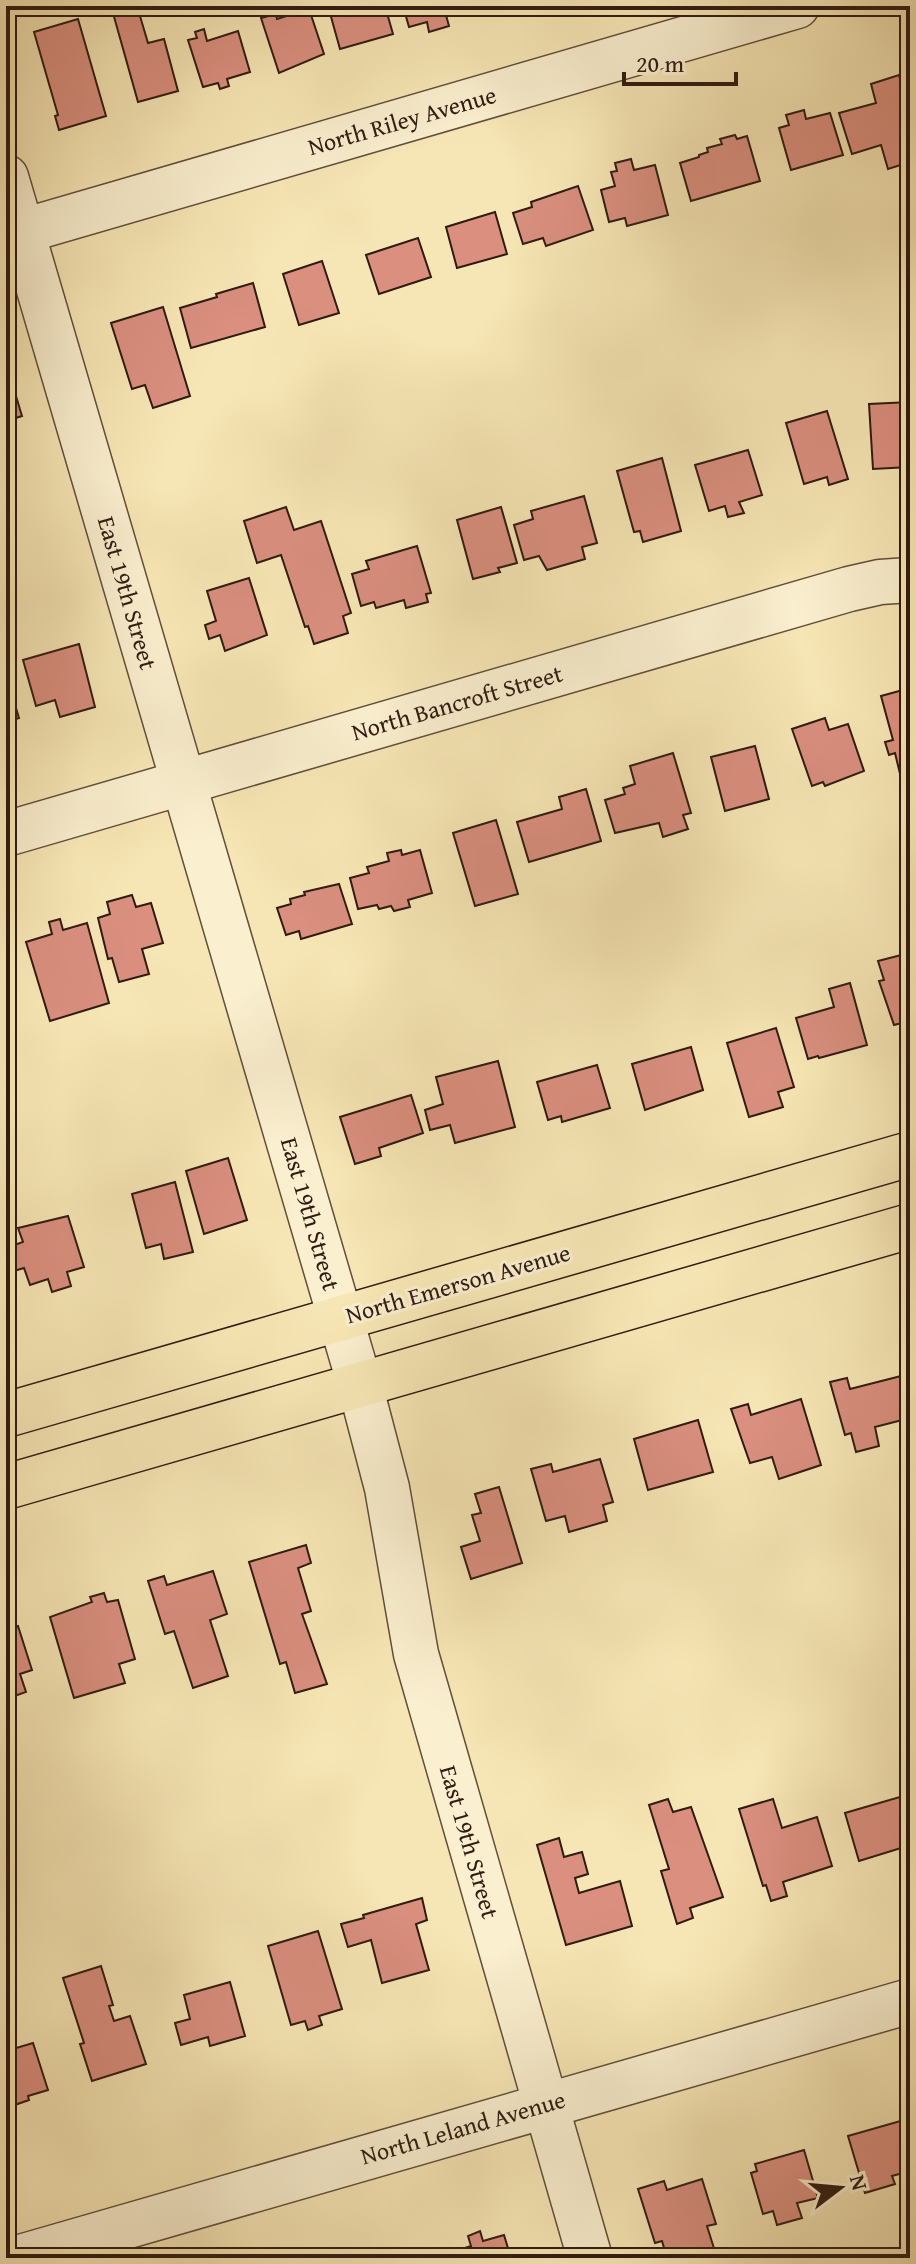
<svg xmlns="http://www.w3.org/2000/svg" width="916" height="2264" font-family="'Gentium Book Plus',serif">
	<style>
		.lines { fill: none; stroke-linecap: round; stroke-linejoin: round }
		.stream { stroke: #727d72; stroke-width: 11 }
		.building { fill: #da8f7f; stroke: #2f1b12; stroke-width: 2 }
		.minor-casing { stroke: #614e3b; stroke-width: 47 }
		.major-casing { stroke: #2f1b12; stroke-width: 47 }
		.minor { stroke: #faefcf; stroke-width: 44 }
		.major { stroke: #f7e6b5; stroke-width: 44 }
		.labels { text-anchor: middle; stroke-width: 6; stroke-linejoin: round; paint-order: stroke }
		.street-label { font-size: 24px; fill: #2f1b12; stroke: #faefcf }
	</style>
	<rect width="100%" height="100%" fill="#f7e6b5"/>
	<filter id="stains"><feTurbulence type="fractalNoise" baseFrequency=".0025" numOctaves="4"/><feColorMatrix values="0 0 0 0 .2 0 0 0 0 .09 0 0 0 0 .02 0 0 0 .5 -.17"/></filter>
	<radialGradient id="worn" r=".72"><stop offset=".6" stop-color="#630" stop-opacity="0"/><stop offset="1" stop-color="#630" stop-opacity=".3"/></radialGradient>
	<g class="lines">
		<polyline class="stream" points="905,7 910,7"/>
	</g>
	<g class="building">
		<polygon points="111,6 137,6 148,43 164,39 178,91 138,102"/>
		<polygon points="328,6 385,6 393,34 340,49"/>
		<polygon points="403,6 460,6 462,11 446,15 449,26 429,32 427,22 409,27"/>
		<polygon points="309,9 324,54 279,73 261,18 276,14 277,19"/>
		<polygon points="78,19 106,116 59,130 55,116 58,115 34,32"/>
		<polygon points="204,29 207,41 238,31 250,72 227,79 229,86 220,89 218,83 203,87 188,40 197,38 195,32"/>
		<polygon points="899,75 904,94 910,93 910,162 888,169 881,145 852,154 839,113 876,103 871,84"/>
		<polygon points="804,110 806,119 830,113 843,155 791,170 779,128 789,125 786,115"/>
		<polygon points="735,135 737,139 747,136 760,181 691,201 680,163 699,157 699,155 708,152 707,148 722,144 720,139"/>
		<polygon points="631,159 634,170 655,165 668,215 627,226 625,218 609,222 601,190 615,186 611,172 617,171 615,163"/>
		<polygon points="578,186 593,230 546,246 543,238 523,244 513,213 532,207 531,202"/>
		<polygon points="495,212 507,254 457,268 446,227"/>
		<polygon points="418,238 431,277 379,294 366,255"/>
		<polygon points="322,261 339,313 299,325 283,274"/>
		<polygon points="253,283 265,327 191,348 180,308 217,297 216,294"/>
		<polygon points="163,307 190,396 153,408 145,385 132,389 111,323"/>
		<polygon points="6,390 9,399 16,396 22,416 6,421"/>
		<polygon points="910,402 910,467 873,469 869,404"/>
		<polygon points="827,411 848,479 829,485 827,477 804,484 786,423"/>
		<polygon points="748,450 762,495 739,502 744,513 728,517 725,506 709,511 695,465"/>
		<polygon points="662,458 681,531 643,542 640,531 634,532 617,471"/>
		<polygon points="584,496 597,543 582,547 585,559 547,570 539,556 524,560 514,525 533,519 531,511"/>
		<polygon points="286,507 294,530 321,521 351,613 343,616 348,633 314,644 308,626 305,627 281,555 257,563 244,521"/>
		<polygon points="501,507 517,563 498,568 500,572 473,579 457,520"/>
		<polygon points="417,546 431,593 426,594 428,602 406,608 404,600 376,608 374,602 361,606 352,574 369,569 366,561"/>
		<polygon points="249,578 267,635 225,651 220,635 209,639 205,625 216,621 207,591"/>
		<polygon points="79,644 95,707 60,717 55,700 36,706 23,660"/>
		<polygon points="6,674 19,718 6,722"/>
		<polygon points="910,688 910,775 901,778 895,753 889,755 885,742 893,740 881,696"/>
		<polygon points="825,718 829,730 848,724 864,771 825,786 823,782 812,786 792,729"/>
		<polygon points="755,746 769,799 725,811 711,757"/>
		<polygon points="673,753 691,813 683,815 688,829 663,837 659,823 615,833 605,800 625,794 623,788 635,784 630,766"/>
		<polygon points="586,789 601,841 529,862 517,822 562,809 559,797"/>
		<polygon points="496,820 518,894 475,906 453,833"/>
		<polygon points="401,850 402,855 420,850 432,893 408,900 410,907 394,911 391,906 379,909 377,905 358,909 350,878 369,873 367,867 389,861 387,853"/>
		<polygon points="339,884 352,924 301,939 299,931 286,935 277,908 291,904 290,899 305,895 304,892"/>
		<polygon points="132,895 136,907 151,903 163,943 142,949 149,974 119,982 112,958 108,959 98,918 110,914 107,902"/>
		<polygon points="60,919 63,930 87,923 109,1003 50,1021 26,942 52,934 49,922"/>
		<polygon points="909,953 910,1021 894,1025 879,981 884,980 878,961"/>
		<polygon points="850,983 867,1045 819,1058 818,1056 808,1059 796,1018 834,1007 829,989"/>
		<polygon points="776,1028 794,1087 778,1092 783,1107 749,1117 727,1043"/>
		<polygon points="691,1047 703,1090 645,1110 632,1064"/>
		<polygon points="498,1061 515,1127 455,1143 450,1125 430,1130 425,1110 443,1104 436,1077"/>
		<polygon points="597,1065 610,1108 562,1122 561,1116 548,1120 537,1082"/>
		<polygon points="411,1095 423,1133 379,1148 381,1156 355,1164 340,1117"/>
		<polygon points="228,1158 247,1220 204,1234 186,1171"/>
		<polygon points="175,1182 193,1252 164,1259 161,1244 146,1248 132,1194"/>
		<polygon points="68,1216 84,1267 67,1272 71,1286 52,1292 48,1279 30,1285 24,1268 7,1273 6,1277 6,1248 23,1242 18,1228"/>
		<polygon points="901,1376 910,1418 875,1427 879,1446 856,1452 851,1433 845,1435 830,1382 847,1378 850,1389"/>
		<polygon points="801,1399 821,1465 779,1479 772,1457 750,1463 731,1409 748,1404 751,1415"/>
		<polygon points="698,1420 713,1472 648,1490 634,1439"/>
		<polygon points="600,1459 613,1502 603,1505 607,1521 569,1532 565,1516 546,1521 531,1469 551,1464 553,1472"/>
		<polygon points="499,1487 522,1563 471,1579 461,1547 480,1541 472,1515 481,1513 475,1494"/>
		<polygon points="306,1545 311,1563 298,1568 311,1611 302,1614 327,1684 295,1693 286,1662 280,1664 249,1562"/>
		<polygon points="213,1571 227,1614 210,1620 228,1676 193,1688 174,1631 165,1634 148,1581 164,1576 167,1585"/>
		<polygon points="104,1593 107,1602 118,1600 135,1659 119,1664 125,1683 74,1698 50,1617 92,1602 90,1597"/>
		<polygon points="18,1626 32,1670 20,1674 26,1692 6,1699 6,1630"/>
		<polygon points="910,1794 910,1858 905,1860 901,1848 859,1861 845,1813"/>
		<polygon points="668,1799 673,1812 691,1807 723,1897 690,1908 693,1918 677,1924 661,1871 669,1869 649,1805"/>
		<polygon points="773,1799 782,1828 817,1817 832,1866 783,1882 787,1896 771,1901 766,1885 763,1886 739,1809"/>
		<polygon points="559,1838 564,1857 582,1852 588,1874 575,1878 579,1893 620,1881 632,1926 566,1945 537,1845"/>
		<polygon points="422,1898 427,1920 416,1924 429,1970 382,1983 371,1940 348,1947 341,1924 364,1918 363,1915"/>
		<polygon points="318,1931 342,2009 319,2016 322,2025 308,2030 305,2021 291,2025 268,1946"/>
		<polygon points="101,1966 113,2005 109,2006 114,2021 130,2016 146,2064 92,2081 80,2044 84,2043 63,1978"/>
		<polygon points="230,1982 245,2036 210,2046 208,2037 181,2045 175,2023 190,2019 184,1995"/>
		<polygon points="33,2043 48,2090 28,2096 29,2100 6,2108 6,2051"/>
		<polygon points="904,2120 910,2142 910,2171 892,2176 895,2184 865,2193 848,2136"/>
		<polygon points="804,2150 818,2198 797,2203 802,2218 777,2225 773,2211 763,2214 751,2173 757,2171 755,2164"/>
		<polygon points="702,2179 716,2224 707,2226 717,2258 667,2258 662,2241 655,2243 638,2189 664,2181 667,2190"/>
		<polygon points="480,2231 483,2241 504,2235 511,2258 451,2258 450,2253 471,2246 468,2236"/>
	</g>
	<g class="lines">
		<defs>
			<g id="minor">
				<polyline points="6,177 360,1385 387,1488 416,1654 590,2258"/>
				<polyline points="6,236 797,6"/>
				<polyline points="6,834 849,589 880,582 910,580"/>
				<polyline points="17,2258 910,2001"/>
			</g>
			<g id="major">
				<polyline points="6,1415 910,1154"/>
				<polyline points="6,1487 910,1226"/>
			</g>
		</defs>
		<use href="#minor" class="minor-casing"/>
		<use href="#major" class="major-casing"/>
		<use href="#minor" class="minor"/>
		<use href="#major" class="major"/>
	</g>
	<g class="labels">
		<g class="street-label">
			<text transform="translate(402 121) rotate(-16)" y="8">North Riley Avenue</text>
			<text transform="translate(127 593) rotate(74)" y="8">East 19th Street</text>
			<text transform="translate(457 703) rotate(-16)" y="8">North Bancroft Street</text>
			<text transform="translate(310 1214) rotate(74)" y="8">East 19th Street</text>
			<text transform="translate(458 1284) rotate(-16)" y="8">North Emerson Avenue</text>
			<text transform="translate(469 1842) rotate(74)" y="8">East 19th Street</text>
			<text transform="translate(463 2128) rotate(-16)" y="8">North Leland Avenue</text>
		</g>
	</g>
	<rect width="916" height="2264" fill="none" stroke="#f7e6b5" stroke-width="32"/>
	<rect x="8" y="8" width="900" height="2248" fill="none" stroke="#2f1b12" stroke-width="4"/>
	<rect x="16" y="16" width="884" height="2232" fill="none" stroke="#2f1b12" stroke-width="2"/>
	<g transform="translate(840 2188) rotate(74)" stroke="#faefcf" stroke-width="6" paint-order="stroke">
	<path d="M0-6L14 30L0 20L-14 30Z" fill="#2f1b12"/>
	<text y="-12" font-size="22" font-weight="bold" text-anchor="middle" fill="#2f1b12">N</text>
	</g>
	<path d="M624 72v12h112v-12" fill="none" stroke="#2f1b12" stroke-width="4"/>
	<text x="636" y="72" font-size="24" fill="#2f1b12" stroke="#faefcf" stroke-width="6" paint-order="stroke">20 m</text>
	<rect width="100%" height="100%" filter="url(#stains)"/>
	<rect width="100%" height="100%" fill="url(#worn)"/>
</svg>
